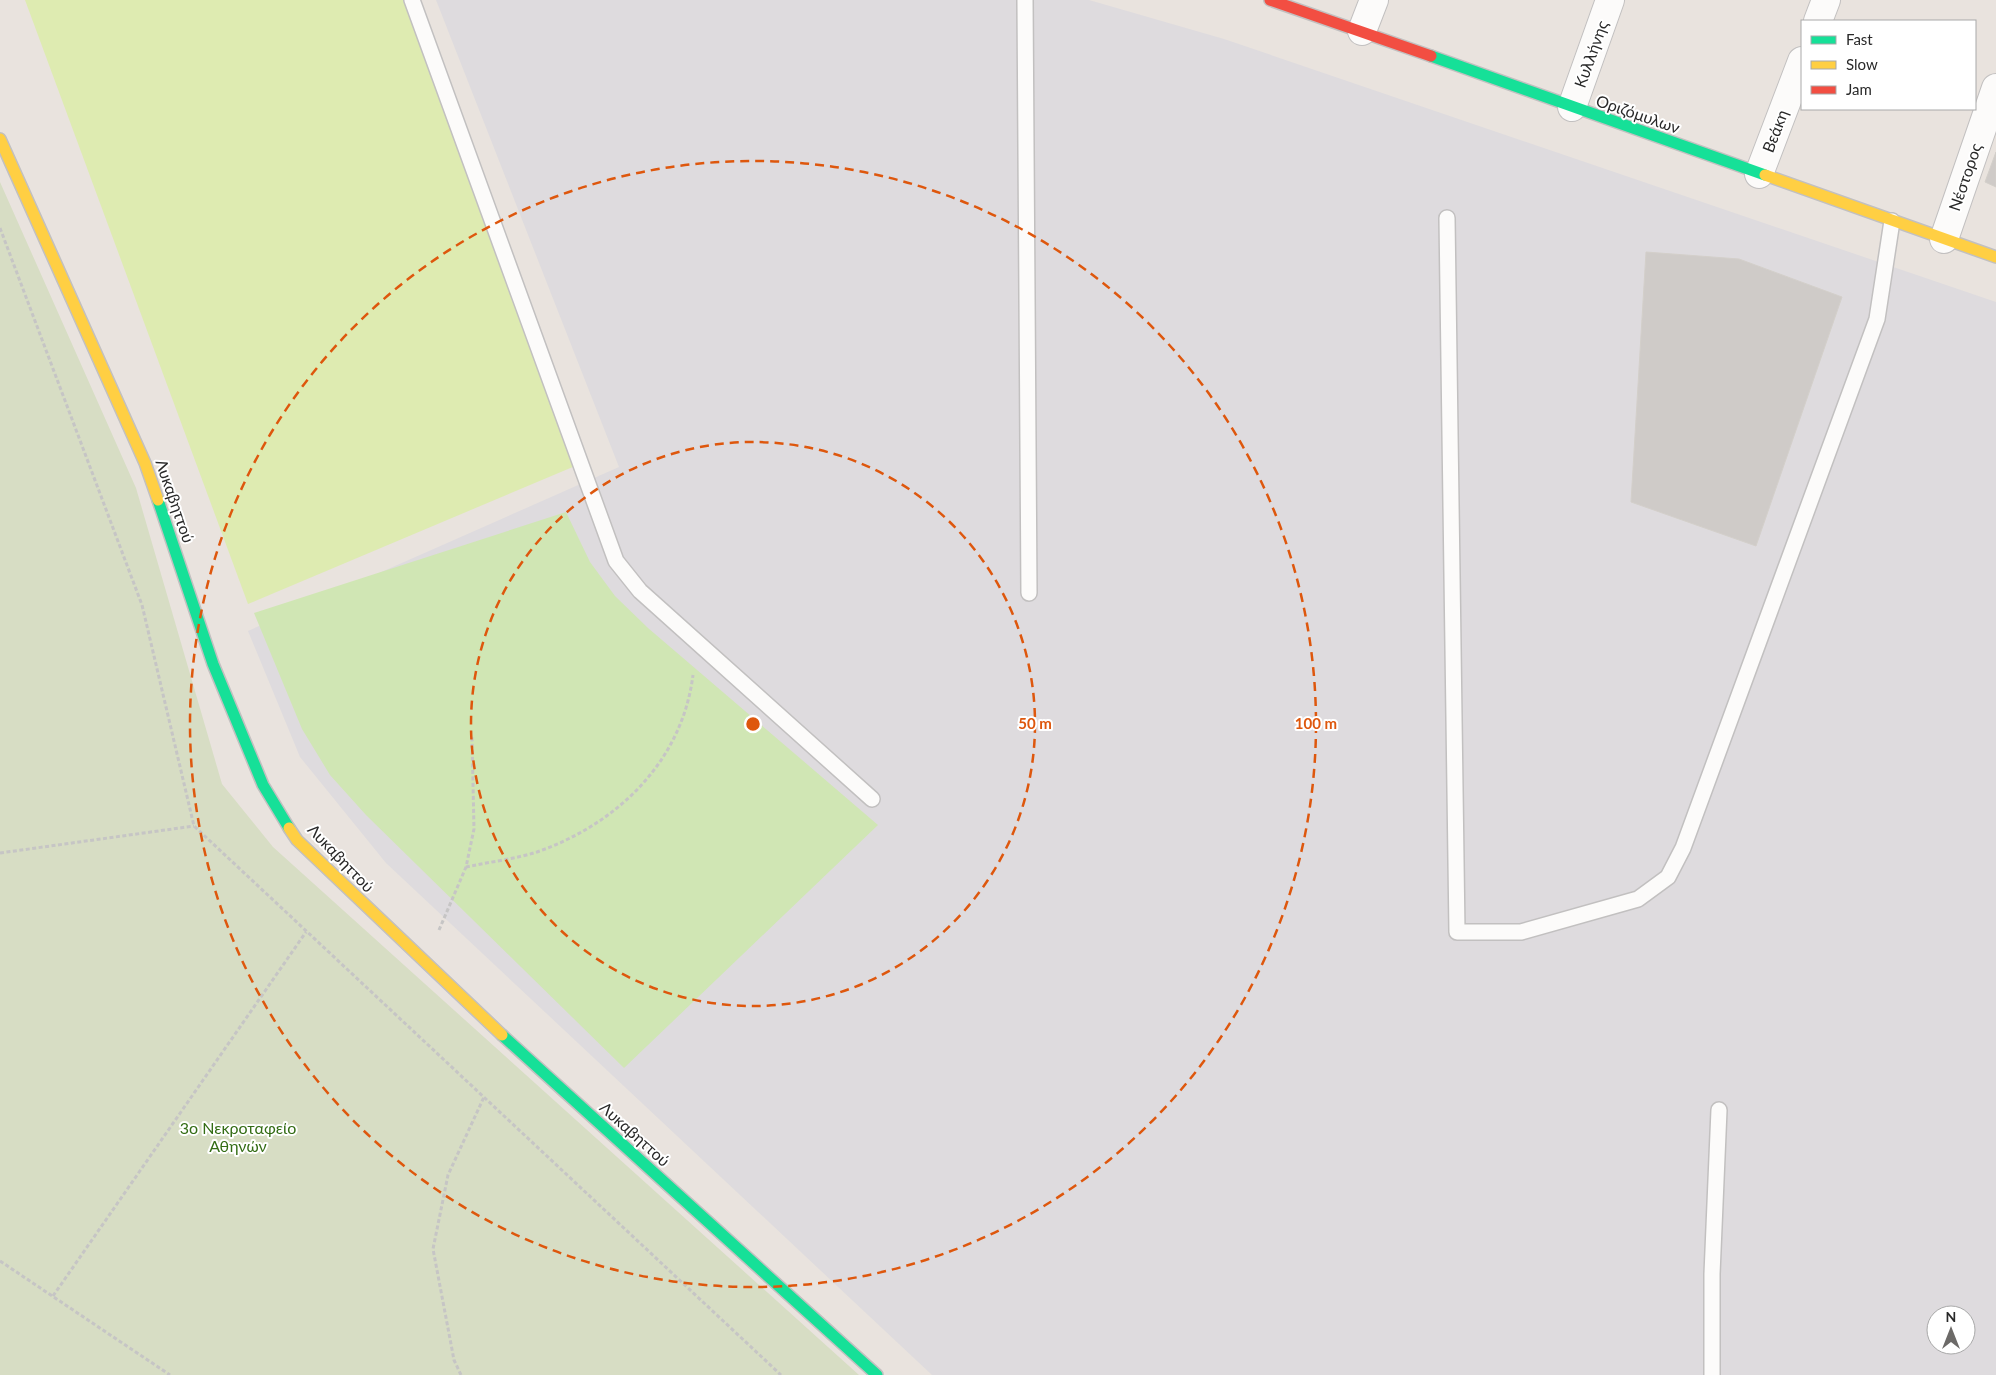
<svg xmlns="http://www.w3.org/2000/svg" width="1996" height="1375" font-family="Lato,sans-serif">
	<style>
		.industrial { fill: #dedbde; fill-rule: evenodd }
		.green { fill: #d0e6b4 }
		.cemetery { fill: #d7ddc4 }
		.pitch { fill: #deebb1 }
		.building { fill: #cfcbc8; stroke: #d3cfca }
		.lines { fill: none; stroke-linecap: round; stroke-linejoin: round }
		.lane-casing { stroke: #c2c0c0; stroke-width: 18 }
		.street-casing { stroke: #c2c0c0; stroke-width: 30 }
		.fast-casing { stroke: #c2c0c0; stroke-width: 14 }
		.slow-casing { stroke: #c2c0c0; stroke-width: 14 }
		.jam-casing { stroke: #c2c0c0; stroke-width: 14 }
		.path { stroke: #c6c5c5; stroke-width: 3; stroke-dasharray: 4 2.5; stroke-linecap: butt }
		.lane { stroke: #fcfbfa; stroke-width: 15 }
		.street { stroke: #fcfbfa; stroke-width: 28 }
		.fast { stroke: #16e098; stroke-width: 11 }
		.slow { stroke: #ffcf43; stroke-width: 11 }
		.jam { stroke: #f24e42; stroke-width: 11 }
		.ring { fill: none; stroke: #de570d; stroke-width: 2.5; stroke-dasharray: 9 6 }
		.labels { text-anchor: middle; stroke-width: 4; stroke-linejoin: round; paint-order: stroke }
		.street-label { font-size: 16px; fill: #292929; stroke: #fff }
		.park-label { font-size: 16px; fill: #336c14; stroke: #fff }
		.centre { fill: #de570d; stroke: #fff; stroke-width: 2.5 }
		.ring-label { font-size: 15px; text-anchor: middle; font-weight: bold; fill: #de570d; stroke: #fff; stroke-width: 4; stroke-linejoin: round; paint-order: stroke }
	</style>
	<rect width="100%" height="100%" fill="#e9e3de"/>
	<path class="industrial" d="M436 0H1089L1224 39 1996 302V1375H932L386 863 300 757 248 631 619 467ZM1936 1315H1966V1345H1936Z"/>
	<polygon class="green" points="566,512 590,562 615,596 648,628 878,825 624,1068 366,815 330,775 302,729 254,613"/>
	<polygon class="cemetery" points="0,182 136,488 222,784 273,847 859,1375 0,1375"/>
	<polygon class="pitch" points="25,0 404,0 587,461 248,604"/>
	<g class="building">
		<polygon points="1996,152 1996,187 1985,182"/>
		<polygon points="1646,252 1739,259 1842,297 1756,546 1631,502"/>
	</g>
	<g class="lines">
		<defs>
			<g id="lane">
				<polyline points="412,0 616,561 640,591 872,799"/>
				<polyline points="1025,0 1029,593"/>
				<polyline points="1447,218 1457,932 1521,932 1638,899 1668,877 1683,848 1877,319 1892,221"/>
				<polyline points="1712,1375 1712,1274 1719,1110"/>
			</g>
			<g id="street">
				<polyline points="1818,21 1826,0"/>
				<polyline points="1362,31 1374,0"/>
				<polyline points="1572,107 1610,0"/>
				<polyline points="1759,174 1802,61"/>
				<polyline points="1944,239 1996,88"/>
			</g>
			<g id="fast">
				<polyline points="1431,56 1765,175"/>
				<polyline points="158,500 213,664 263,785 289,828"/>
				<polyline points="502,1035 877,1375"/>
			</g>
			<g id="slow">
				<polyline points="0,139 145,463 158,500"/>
				<polyline points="1765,175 1996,257"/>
				<polyline points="289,828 297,840 502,1035"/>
			</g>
			<polyline id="jam" points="1270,0 1431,56"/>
		</defs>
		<use href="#lane" class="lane-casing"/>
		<use href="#street" class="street-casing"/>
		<use href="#fast" class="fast-casing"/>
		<use href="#slow" class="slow-casing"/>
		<use href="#jam" class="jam-casing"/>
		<g class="path">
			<polyline points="0,228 142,605 194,826 781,1375"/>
			<polyline points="0,853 194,826"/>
			<path d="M466 867C489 862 515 859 537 852 617 824 682 762 693 675"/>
			<polyline points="439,930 466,867 474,829 472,737"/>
			<polyline points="0,1261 170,1375"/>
			<polyline points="53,1296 306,932"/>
			<polyline points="461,1375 454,1360 433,1249 448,1175 484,1097"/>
		</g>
		<use href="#lane" class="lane"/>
		<use href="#street" class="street"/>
		<use href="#fast" class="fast"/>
		<use href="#slow" class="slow"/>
		<use href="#jam" class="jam"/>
	</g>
	<g class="ring">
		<circle cx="753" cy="724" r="282"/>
		<circle cx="753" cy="724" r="563"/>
	</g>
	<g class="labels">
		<g class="street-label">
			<text transform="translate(1591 54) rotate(-70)" y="6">Κυλλήνης</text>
			<text transform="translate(1638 114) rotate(19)" y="6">Οριζόμυλων</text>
			<text transform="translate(1775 131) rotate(-69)" y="6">Βεάκη</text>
			<text transform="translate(1965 177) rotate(-71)" y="6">Νέστορος</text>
			<text transform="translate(175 501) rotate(71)" y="6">Λυκαβηττού</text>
			<text transform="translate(341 858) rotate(46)" y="6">Λυκαβηττού</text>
			<text transform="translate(635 1134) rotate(42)" y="6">Λυκαβηττού</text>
		</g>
		<g class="park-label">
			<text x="238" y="1134">3ο Νεκροταφείο<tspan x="238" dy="18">Αθηνών</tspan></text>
		</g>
	</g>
	<circle cx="753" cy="724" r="8" class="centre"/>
	<g class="ring-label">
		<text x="1035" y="729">50 m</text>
		<text x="1316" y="729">100 m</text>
	</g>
	<rect x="1801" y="20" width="175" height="90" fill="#ffffff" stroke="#a9a9a9"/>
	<rect x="1811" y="36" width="25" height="8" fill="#16e098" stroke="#a9a9a9"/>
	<text x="1846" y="45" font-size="15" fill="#292929">Fast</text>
	<rect x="1811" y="61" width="25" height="8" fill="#ffcf43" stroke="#a9a9a9"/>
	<text x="1846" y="70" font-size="15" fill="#292929">Slow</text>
	<rect x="1811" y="86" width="25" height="8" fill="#f24e42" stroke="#a9a9a9"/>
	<text x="1846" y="95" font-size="15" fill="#292929">Jam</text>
	<g transform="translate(1951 1330)"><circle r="24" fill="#ffffff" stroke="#a9a9a9"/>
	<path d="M0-4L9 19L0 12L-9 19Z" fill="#6c6a68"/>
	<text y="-8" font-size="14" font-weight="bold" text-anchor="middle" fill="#292929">N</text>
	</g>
</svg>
